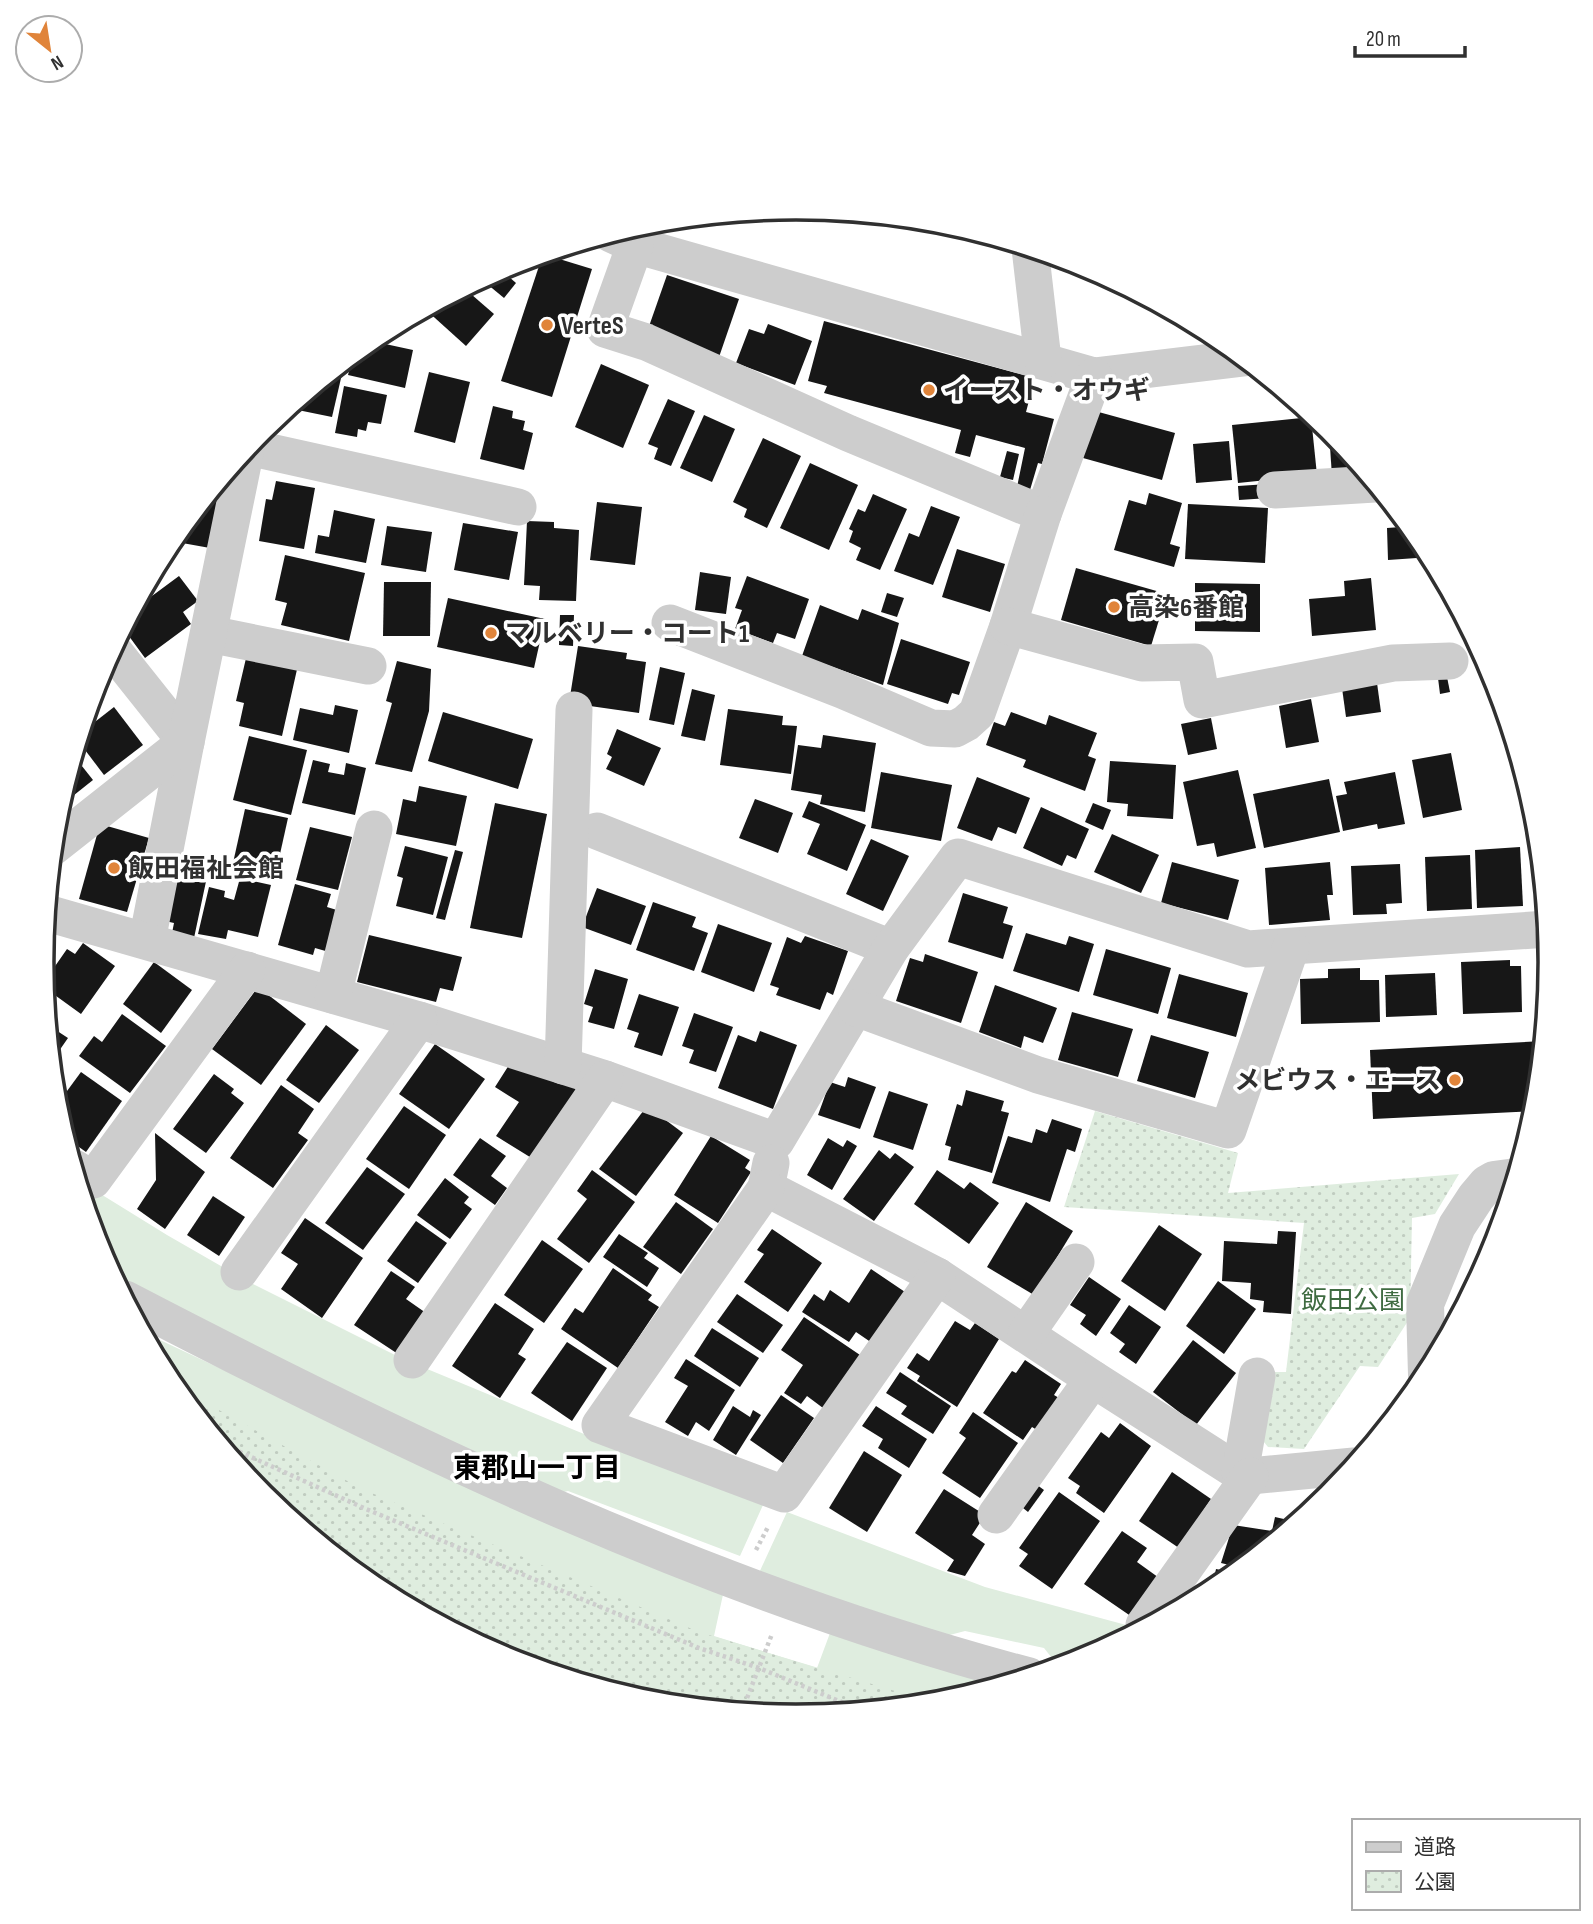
<svg xmlns="http://www.w3.org/2000/svg" width="1593" height="1924" font-family="'Sofia Sans Condensed','Noto Sans JP',sans-serif">
	<style>
		.grass { fill: #dfeddf }
		.park { fill: url(#park-dots) }
		.building { fill: #171717 }
		.lines { fill: none; stroke-linecap: round; stroke-linejoin: round }
		.path { stroke: #cdcdcd; stroke-width: 4.5; stroke-dasharray: 3.5 3.5; stroke-linecap: butt }
		.minor { stroke: #cdcdcd; stroke-width: 37 }
		.tertiary { stroke: #cdcdcd; stroke-width: 38 }
		.poi-dot { fill: #e0843a; stroke: #fff; stroke-width: 2.5 }
		.labels { text-anchor: middle; stroke-width: 7; stroke-linejoin: round; paint-order: stroke }
		.poi-label { font-size: 26px; font-weight: bold; fill: #303030; stroke: #fff; text-anchor: start }
		.park-label { font-size: 26px; fill: #3f6b41; stroke: #fff }
		.neighbourhood-label { font-size: 28px; font-weight: bold; fill: #000; stroke: #fff }
		.rim { fill: none; stroke: #303030; stroke-width: 3.5 }
	</style>
	<defs>
		<pattern id="park-dots" width="8" height="8" patternUnits="userSpaceOnUse" patternTransform="scale(1.75)"><rect width="8" height="8" fill="#dfeddf"/><path d="M2 2h.1M6 6h.1" fill="none" stroke="#c0ccc0" stroke-width="1.8" stroke-linecap="round"/></pattern>
	</defs>
	<rect width="100%" height="100%" fill="#fff"/>
	<g class="grass">
		<polygon points="78,1180 167,1235 247,1281 403,1359 584,1434 763,1505 740,1556 568,1491 551,1495 233,1343 116,1282 99,1250"/>
		<polygon points="143,1332 486,1494 724,1590 714,1636 817,1668 833,1625 1005,1683 943,1702 796,1716 649,1702 507,1659 377,1589 263,1495 169,1381"/>
		<polygon points="787,1512 985,1587 1141,1629 1085,1659 1059,1667 1044,1648 965,1631 942,1637 759,1573"/>
	</g>
	<g class="park">
		<polygon points="1095,1111 1238,1153 1228,1193 1459,1174 1435,1214 1412,1218 1410,1318 1378,1367 1360,1366 1304,1449 1268,1447 1259,1436 1269,1372 1286,1372 1304,1223 1064,1207"/>
		<polygon points="170,1383 360,1488 699,1632 935,1703 796,1716 649,1702 507,1659 377,1589 263,1495"/>
	</g>
	<g class="building">
		<polygon points="543,254 592,269 552,397 501,381"/>
		<polygon points="500,269 516,283 504,298 481,279"/>
		<polygon points="667,275 739,299 719,357 647,332"/>
		<polygon points="464,288 494,314 466,346 425,309"/>
		<polygon points="824,321 1035,378 1026,412 1054,419 1042,464 1038,463 1030,490 1017,487 1025,448 976,435 970,457 955,453 961,430 824,393 827,386 808,381"/>
		<polygon points="768,324 812,341 795,385 736,363 749,329 764,334"/>
		<polygon points="376,342 413,350 405,388 348,375 353,355 359,350 373,353"/>
		<polygon points="345,361 332,417 288,408"/>
		<polygon points="601,364 649,385 623,448 575,427"/>
		<polygon points="429,372 470,382 455,443 414,432"/>
		<polygon points="344,386 387,395 381,424 368,422 366,431 358,429 357,437 335,433"/>
		<polygon points="668,399 695,411 671,466 654,459 658,448 648,444"/>
		<polygon points="493,406 513,411 512,418 525,421 523,430 533,433 524,470 480,459"/>
		<polygon points="1095,411 1175,433 1162,480 1083,458"/>
		<polygon points="704,415 735,429 712,482 680,468"/>
		<polygon points="1311,417 1317,475 1238,483 1232,425"/>
		<polygon points="763,438 801,456 767,528 744,517 747,509 733,502"/>
		<polygon points="1229,441 1232,480 1196,483 1193,444"/>
		<polygon points="1330,446 1344,446 1368,475 1332,477"/>
		<polygon points="1007,451 1019,454 1013,480 1000,477"/>
		<polygon points="810,463 858,485 829,550 780,528"/>
		<polygon points="222,478 210,548 171,541"/>
		<polygon points="276,481 315,488 304,549 259,541 266,499 272,500"/>
		<polygon points="1268,484 1269,498 1239,500 1238,486"/>
		<polygon points="1149,493 1182,503 1170,544 1180,547 1174,567 1114,550 1129,500 1146,505"/>
		<polygon points="873,494 907,509 880,570 856,560 861,548 849,542 853,531 849,529 858,509 865,512"/>
		<polygon points="597,502 642,507 635,565 590,560"/>
		<polygon points="1188,504 1268,508 1265,563 1185,559"/>
		<polygon points="931,506 960,517 933,585 894,571 909,533 919,537"/>
		<polygon points="334,510 375,519 366,563 315,553 318,535 329,537"/>
		<polygon points="1400,514 1424,543 1431,557 1388,560 1387,528 1401,527"/>
		<polygon points="527,521 554,522 554,528 579,530 576,601 539,600 540,586 524,585"/>
		<polygon points="463,523 518,532 509,580 454,570"/>
		<polygon points="387,526 432,532 426,572 381,565"/>
		<polygon points="957,549 1005,564 990,612 942,597"/>
		<polygon points="285,555 365,573 349,641 281,625 287,603 275,600"/>
		<polygon points="1076,568 1167,594 1151,646 1061,620"/>
		<polygon points="700,572 731,577 726,614 695,610"/>
		<polygon points="179,576 198,601 183,612 191,624 145,658 123,628 133,610"/>
		<polygon points="747,576 809,599 795,639 777,633 773,643 735,629 742,610 735,608"/>
		<polygon points="1371,578 1376,630 1312,636 1309,599 1345,596 1344,581"/>
		<polygon points="384,582 431,582 430,636 383,636"/>
		<polygon points="1195,583 1260,584 1260,632 1195,631"/>
		<polygon points="887,593 904,598 897,617 881,612"/>
		<polygon points="448,598 545,619 534,668 437,647"/>
		<polygon points="820,605 858,620 862,609 899,623 883,685 802,656"/>
		<polygon points="560,615 574,615 573,646 559,645"/>
		<polygon points="901,639 970,662 959,695 952,693 948,704 887,684"/>
		<polygon points="578,646 627,653 626,659 646,662 639,713 569,703"/>
		<polygon points="247,654 298,665 282,736 239,726 244,703 236,701"/>
		<polygon points="397,661 431,669 429,711 412,772 375,764 392,703 386,701"/>
		<polygon points="660,667 685,673 674,725 649,720"/>
		<polygon points="1447,677 1450,692 1440,694 1438,678"/>
		<polygon points="1377,683 1381,712 1346,717 1342,688"/>
		<polygon points="692,689 715,695 705,741 681,736"/>
		<polygon points="1311,699 1319,742 1286,748 1279,706"/>
		<polygon points="335,705 358,710 349,753 293,740 300,708 333,715"/>
		<polygon points="114,707 143,745 104,775 79,742 82,732"/>
		<polygon points="728,709 783,716 782,725 797,726 791,774 720,765"/>
		<polygon points="443,712 533,739 518,789 428,761"/>
		<polygon points="1011,712 1046,725 1049,715 1097,733 1088,756 1096,759 1085,791 1023,767 1026,760 986,745 994,722 1005,726"/>
		<polygon points="1211,718 1217,749 1188,755 1181,724"/>
		<polygon points="617,729 661,748 644,786 606,769 612,757 607,754"/>
		<polygon points="823,735 876,743 865,812 820,804 822,795 791,790 798,745 821,748"/>
		<polygon points="249,736 307,750 291,815 233,800"/>
		<polygon points="1451,753 1462,810 1423,818 1412,760"/>
		<polygon points="74,756 93,780 59,807"/>
		<polygon points="313,760 330,764 328,772 344,775 346,763 366,768 355,815 302,803"/>
		<polygon points="1110,761 1176,765 1173,819 1127,816 1128,804 1107,802"/>
		<polygon points="1238,770 1256,848 1217,857 1214,843 1197,846 1183,782"/>
		<polygon points="881,772 952,785 941,841 871,828"/>
		<polygon points="1395,772 1405,824 1378,829 1377,824 1343,831 1336,796 1347,794 1344,782"/>
		<polygon points="977,777 1030,798 1016,834 998,827 992,841 957,828"/>
		<polygon points="1329,779 1340,832 1264,848 1253,794"/>
		<polygon points="419,786 467,796 456,846 396,834 403,799 416,802"/>
		<polygon points="755,799 793,813 778,853 739,838"/>
		<polygon points="809,801 866,825 847,871 807,854 820,824 802,817"/>
		<polygon points="495,803 547,814 522,938 470,928"/>
		<polygon points="1093,803 1111,810 1103,830 1085,822"/>
		<polygon points="1041,807 1089,829 1076,859 1067,855 1062,866 1023,848"/>
		<polygon points="245,809 288,818 274,881 231,872"/>
		<polygon points="100,824 149,838 127,912 79,899"/>
		<polygon points="310,827 352,837 338,890 296,880"/>
		<polygon points="1112,834 1159,855 1141,893 1094,872"/>
		<polygon points="871,839 909,856 883,911 846,894"/>
		<polygon points="405,846 448,857 433,915 396,906 403,878 397,876"/>
		<polygon points="1520,847 1523,906 1477,908 1475,850"/>
		<polygon points="455,850 463,852 445,920 436,918"/>
		<polygon points="1470,855 1472,909 1427,911 1425,857"/>
		<polygon points="1172,862 1239,880 1228,920 1161,903"/>
		<polygon points="1330,862 1333,895 1327,895 1330,920 1269,925 1265,868"/>
		<polygon points="1400,864 1402,903 1386,904 1387,914 1353,915 1351,866"/>
		<polygon points="177,865 208,872 194,938 172,933 174,923 165,921"/>
		<polygon points="240,878 271,885 258,937 228,930 226,939 198,934 209,887 225,891 224,897 234,900"/>
		<polygon points="295,884 331,894 327,907 340,911 329,952 315,948 313,955 278,945"/>
		<polygon points="597,888 646,906 631,945 582,927"/>
		<polygon points="963,893 1008,907 1003,923 1013,926 1003,959 948,942"/>
		<polygon points="653,902 696,917 692,927 708,933 694,971 636,950"/>
		<polygon points="718,924 772,943 754,992 701,972"/>
		<polygon points="1026,933 1066,945 1069,936 1094,944 1079,992 1013,971"/>
		<polygon points="369,935 462,957 453,991 440,988 436,1002 357,982"/>
		<polygon points="805,936 848,951 833,995 827,992 820,1010 776,995 779,988 770,985 787,937 801,943"/>
		<polygon points="83,943 115,966 81,1014 52,993 46,1001 44,982 67,949 75,954"/>
		<polygon points="1106,949 1171,968 1158,1014 1093,995"/>
		<polygon points="925,954 978,972 961,1023 896,1001 910,958 923,962"/>
		<polygon points="1510,960 1510,966 1521,966 1522,1012 1463,1014 1461,962"/>
		<polygon points="154,962 192,990 161,1033 123,1004"/>
		<polygon points="1360,968 1360,980 1379,980 1380,1022 1301,1024 1300,979 1328,978 1328,969"/>
		<polygon points="595,969 628,979 614,1029 588,1022 593,1007 584,1004"/>
		<polygon points="1435,973 1437,1015 1386,1017 1385,975"/>
		<polygon points="1179,974 1248,993 1236,1037 1167,1018"/>
		<polygon points="995,985 1057,1008 1043,1043 1024,1036 1021,1048 979,1032"/>
		<polygon points="258,987 306,1024 261,1085 212,1049"/>
		<polygon points="639,994 679,1007 662,1056 634,1047 639,1033 627,1029"/>
		<polygon points="1072,1012 1133,1029 1118,1077 1058,1060"/>
		<polygon points="694,1013 733,1027 716,1072 689,1063 694,1050 682,1046"/>
		<polygon points="122,1014 166,1046 130,1093 79,1056 94,1036 102,1042"/>
		<polygon points="48,1025 68,1038 52,1061 50,1040"/>
		<polygon points="326,1025 359,1050 319,1103 286,1080"/>
		<polygon points="760,1031 797,1045 773,1109 718,1088 738,1035 756,1042"/>
		<polygon points="1151,1035 1209,1052 1195,1098 1137,1081"/>
		<polygon points="1543,1041 1536,1111 1373,1119 1370,1050"/>
		<polygon points="435,1044 485,1079 449,1129 399,1094"/>
		<polygon points="509,1065 577,1087 538,1162 496,1136 519,1102 495,1087"/>
		<polygon points="81,1072 122,1101 86,1152 65,1137 56,1106"/>
		<polygon points="214,1074 234,1089 231,1093 244,1103 206,1153 173,1129"/>
		<polygon points="848,1077 876,1087 860,1129 818,1115 830,1082 845,1087"/>
		<polygon points="281,1085 314,1109 298,1133 308,1140 273,1188 230,1158"/>
		<polygon points="966,1090 1004,1101 1001,1111 1009,1113 992,1173 948,1160 951,1147 945,1145 957,1104 962,1106"/>
		<polygon points="889,1091 928,1104 913,1150 873,1137"/>
		<polygon points="404,1106 446,1135 409,1189 366,1159"/>
		<polygon points="647,1106 683,1133 636,1196 599,1169"/>
		<polygon points="1052,1119 1082,1129 1075,1152 1067,1149 1050,1202 992,1183 1008,1136 1032,1143 1036,1129 1047,1133"/>
		<polygon points="155,1133 205,1172 165,1229 137,1209 156,1180"/>
		<polygon points="711,1136 750,1160 745,1168 751,1172 718,1223 674,1195"/>
		<polygon points="480,1138 506,1156 491,1176 507,1188 495,1205 453,1175"/>
		<polygon points="828,1138 843,1147 847,1140 857,1146 832,1190 807,1175"/>
		<polygon points="879,1150 890,1159 895,1153 914,1167 874,1221 843,1199"/>
		<polygon points="367,1167 405,1194 363,1250 325,1223"/>
		<polygon points="592,1170 635,1202 589,1263 557,1239 587,1199 577,1191"/>
		<polygon points="937,1170 964,1189 970,1182 999,1203 969,1244 914,1204"/>
		<polygon points="445,1178 469,1197 464,1203 472,1209 450,1239 417,1215"/>
		<polygon points="213,1196 245,1217 219,1256 187,1235"/>
		<polygon points="676,1202 713,1229 681,1274 643,1247"/>
		<polygon points="1026,1202 1073,1231 1034,1295 987,1267"/>
		<polygon points="305,1218 363,1258 322,1318 281,1289 298,1264 281,1253"/>
		<polygon points="416,1221 447,1243 418,1283 387,1261"/>
		<polygon points="1159,1225 1202,1254 1165,1311 1121,1281"/>
		<polygon points="772,1229 822,1263 788,1312 744,1282 764,1254 757,1250"/>
		<polygon points="1278,1231 1296,1232 1291,1314 1263,1312 1264,1301 1250,1299 1251,1283 1222,1281 1224,1241 1277,1244"/>
		<polygon points="619,1234 648,1253 644,1258 659,1268 647,1287 603,1257"/>
		<polygon points="542,1240 583,1269 544,1323 504,1295"/>
		<polygon points="1497,1241 1493,1251 1485,1266 1482,1243"/>
		<polygon points="613,1268 652,1295 648,1300 659,1307 618,1368 561,1329 575,1308 583,1313"/>
		<polygon points="871,1269 908,1294 875,1345 856,1332 849,1342 802,1312 814,1294 824,1301 830,1290 849,1303"/>
		<polygon points="391,1271 415,1287 406,1299 426,1313 398,1354 354,1325"/>
		<polygon points="1089,1277 1121,1299 1096,1336 1080,1324 1086,1315 1070,1305"/>
		<polygon points="1218,1281 1256,1309 1224,1354 1186,1326"/>
		<polygon points="737,1294 783,1325 763,1353 717,1322"/>
		<polygon points="495,1303 534,1329 518,1354 526,1359 500,1398 452,1366"/>
		<polygon points="1129,1305 1161,1327 1136,1364 1119,1352 1125,1344 1110,1333"/>
		<polygon points="804,1317 860,1355 823,1408 807,1396 801,1404 784,1393 803,1365 781,1350"/>
		<polygon points="955,1321 970,1330 975,1323 999,1339 957,1407 917,1381 920,1376 907,1368 917,1353 929,1361"/>
		<polygon points="712,1328 759,1358 740,1387 694,1356"/>
		<polygon points="1193,1340 1236,1373 1196,1425 1153,1392"/>
		<polygon points="567,1342 607,1368 572,1421 531,1393"/>
		<polygon points="686,1359 735,1390 709,1431 696,1422 688,1436 665,1422 688,1386 674,1378"/>
		<polygon points="1025,1360 1061,1384 1054,1395 1059,1398 1037,1430 1032,1427 1023,1440 983,1413 1012,1371 1016,1373"/>
		<polygon points="900,1372 951,1406 933,1434 901,1414 907,1406 886,1393"/>
		<polygon points="781,1395 814,1418 783,1463 750,1440"/>
		<polygon points="733,1406 750,1417 753,1410 761,1415 736,1455 713,1440"/>
		<polygon points="876,1406 927,1439 909,1468 878,1448 883,1439 862,1426"/>
		<polygon points="973,1412 1018,1443 980,1498 942,1473 966,1438 959,1433"/>
		<polygon points="1120,1423 1151,1446 1104,1513 1076,1493 1080,1486 1068,1478 1101,1432 1109,1438"/>
		<polygon points="864,1451 902,1475 867,1532 829,1508"/>
		<polygon points="1172,1472 1211,1499 1179,1548 1139,1521"/>
		<polygon points="1033,1482 1044,1490 1028,1512 1018,1504"/>
		<polygon points="944,1489 985,1515 972,1535 985,1544 965,1576 947,1571 954,1560 915,1533"/>
		<polygon points="1059,1492 1100,1521 1052,1589 1019,1566 1028,1554 1019,1548"/>
		<polygon points="1275,1517 1297,1522 1242,1568 1221,1563 1233,1525 1272,1531"/>
		<polygon points="1122,1531 1147,1548 1137,1562 1162,1580 1135,1619 1084,1584"/>
		<polygon points="1216,1569 1235,1573 1211,1592"/>
	</g>
	<g class="lines">
		<g class="path">
			<polyline points="220,1443 366,1509 699,1648 759,1668 861,1710"/>
			<polyline points="756,1550 768,1527"/>
			<polyline points="742,1711 772,1634"/>
		</g>
		<g class="minor">
			<polyline points="611,234 635,245 1094,376 1244,358"/>
			<polyline points="635,245 605,329 646,342 848,433 1043,514 1094,376"/>
			<polyline points="1030,248 1043,360"/>
			<polyline points="248,447 518,507"/>
			<polyline points="1275,490 1375,484"/>
			<polyline points="670,623 842,690 931,728 955,729 966,723 977,713 1008,626 1043,514"/>
			<polyline points="1008,626 1142,663 1195,662 1202,700 1393,663 1450,661"/>
			<polyline points="209,634 368,666"/>
			<polyline points="112,649 186,742 147,941"/>
			<polyline points="597,831 891,948"/>
			<polyline points="53,847 186,742 246,449"/>
			<polyline points="47,913 419,1020 605,1079 776,1141 891,948 958,857 1248,949 1548,929"/>
			<polyline points="333,995 374,829"/>
			<polyline points="856,1008 1038,1075 1228,1130 1291,947"/>
			<polyline points="563,1066 574,710"/>
			<polyline points="771,1163 766,1188 937,1276 1093,1379 1240,1473 1250,1476 1354,1466"/>
			<polyline points="74,1168 93,1180 247,970"/>
			<polyline points="766,1188 600,1425 784,1494 937,1276"/>
			<polyline points="239,1272 419,1020"/>
			<path d="M125 1299C415 1450 712 1592 1029 1676"/>
			<polyline points="1026,1334 1076,1262"/>
			<polyline points="412,1360 605,1079"/>
			<polyline points="1240,1473 1257,1376"/>
			<polyline points="996,1515 1093,1379"/>
			<polyline points="1144,1625 1250,1476"/>
		</g>
		<polyline class="tertiary" points="1427,1375 1425,1304 1457,1226 1476,1197 1487,1184 1494,1180 1516,1177"/>
	</g>
	<g class="poi-dot">
		<circle cx="547" cy="325" r="7"/>
		<circle cx="929" cy="390" r="7"/>
		<circle cx="1114" cy="607" r="7"/>
		<circle cx="491" cy="633" r="7"/>
		<circle cx="114" cy="868" r="7"/>
		<circle cx="1455" cy="1080" r="7"/>
	</g>
	<g class="labels">
		<g class="poi-label">
			<text x="561" y="334">VerteS</text>
			<text x="943" y="399">イースト・オウギ</text>
			<text x="1128" y="616">高染6番館</text>
			<text x="505" y="642">マルベリー・コート1</text>
			<text x="128" y="877">飯田福祉会館</text>
			<text x="1441" y="1089" text-anchor="end">メビウス・エース</text>
		</g>
		<g class="park-label">
			<text x="1353" y="1309">飯田公園</text>
		</g>
		<g class="neighbourhood-label">
			<text x="537" y="1477">東郡山一丁目</text>
		</g>
	</g>
	<path d="M0 0H1593V1924H0ZM54 962a742 742 0 1 1 1484 0a742 742 0 1 1-1484 0Z" fill="#fff" fill-rule="evenodd"/>
	<path class="rim" d="M54 962a742 742 0 1 1 1484 0a742 742 0 1 1-1484 0Z"/>
	<rect x="1352" y="1819" width="228" height="91" fill="#ffffff" stroke="#acacac" stroke-width="2"/>
	<rect x="1366" y="1842" width="35" height="10" fill="#cdcdcd" stroke="#acacac" stroke-width="2"/>
	<text x="1414" y="1854" font-size="21" fill="#303030">道路</text>
	<rect x="1366" y="1871" width="35" height="21" fill="url(#park-dots)" stroke="#acacac" stroke-width="2"/>
	<text x="1414" y="1889" font-size="21" fill="#303030">公園</text>
	<g transform="translate(49 49) rotate(150)"><circle r="33" fill="#ffffff" stroke="#acacac" stroke-width="2"/>
	<path d="M0-5L12 26L0 18L-12 26Z" fill="#e0843a"/>
	<text y="-10" font-size="19" font-weight="bold" text-anchor="middle" fill="#303030">N</text>
	</g>
	<path d="M1355 46v10h110v-10" fill="none" stroke="#303030" stroke-width="3.5"/>
	<text x="1366" y="46" font-size="21" fill="#303030" stroke="#ffffff" stroke-width="5" paint-order="stroke">20 m</text>
</svg>
